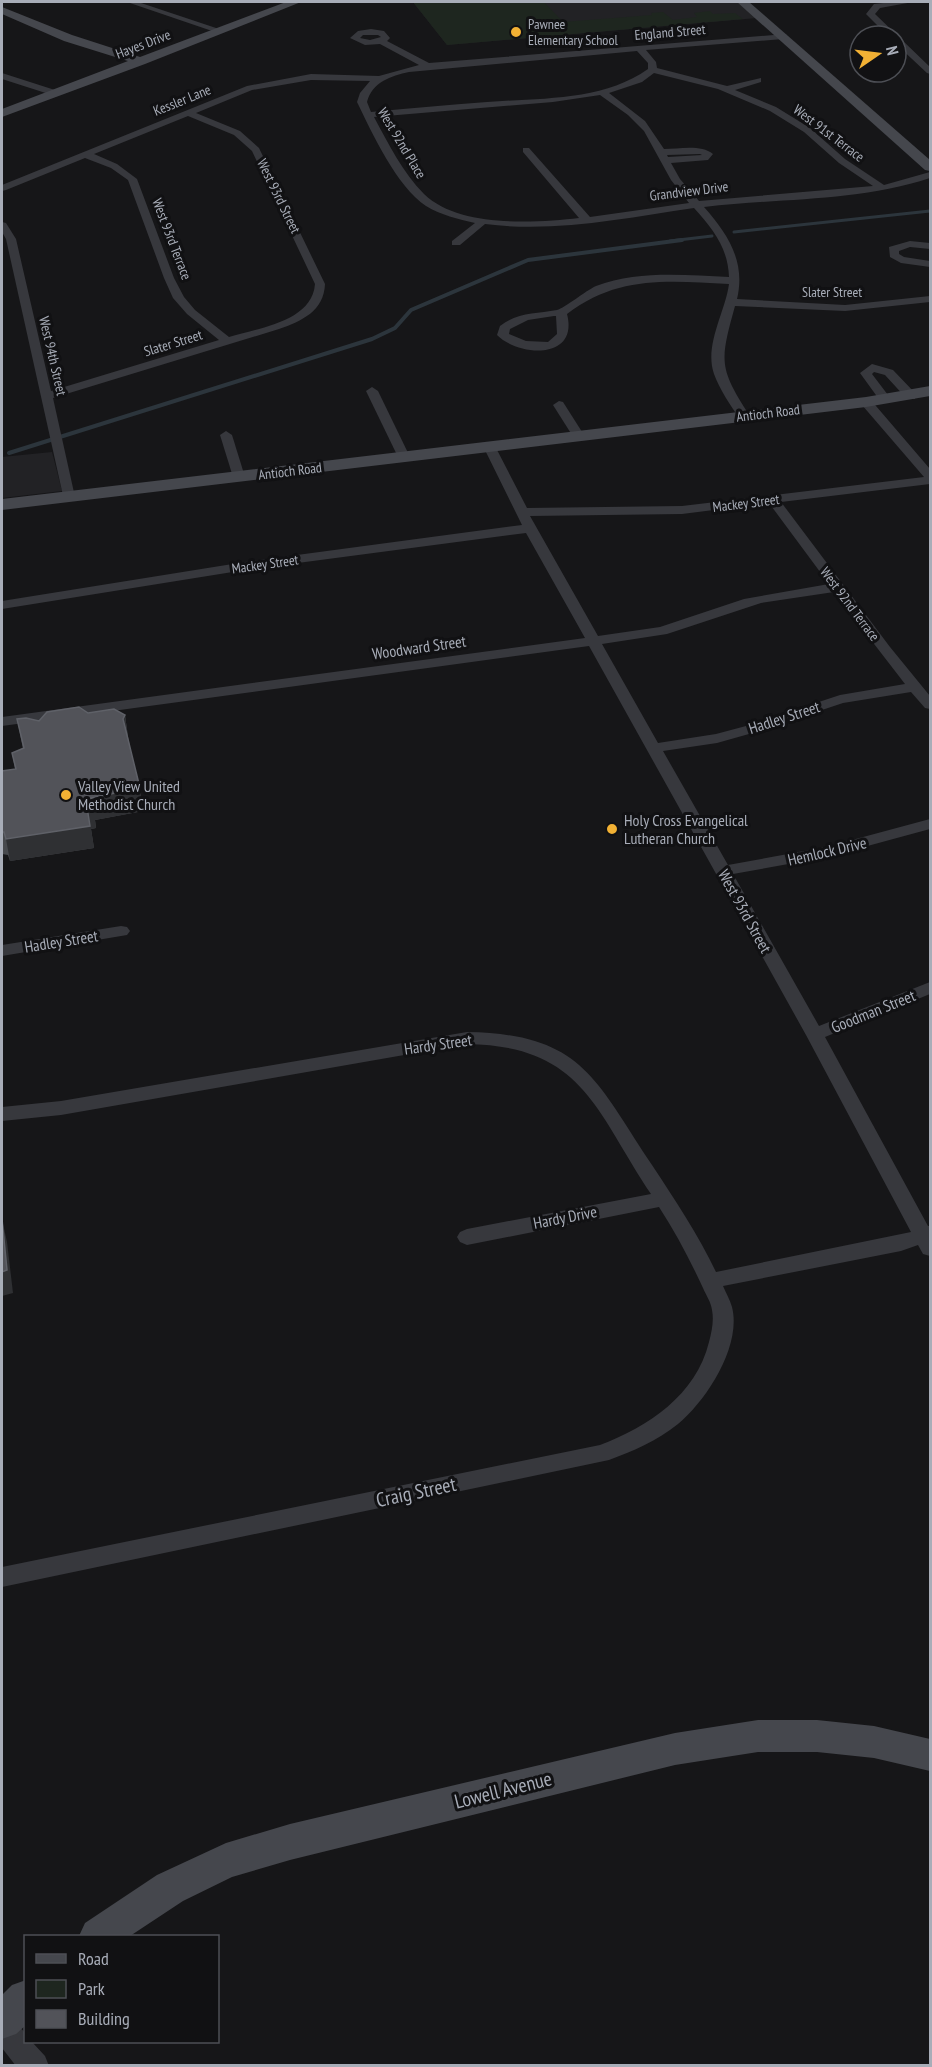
<svg xmlns="http://www.w3.org/2000/svg" width="932" height="2067" font-family="'PT Sans Narrow',sans-serif">
	<style>
		.built { fill: #222225 }
		.green { fill: #1e261f }
		.lines { fill: none; stroke-linecap: round; stroke-linejoin: round }
		.stream-far1 { stroke: #2c353c; stroke-width: 3 }
		.stream { stroke: #2c353c; stroke-width: 4 }
		.street { fill: #37383d; fill-rule: evenodd }
		.secondary { fill: #45474d; fill-rule: evenodd }
		.wall { fill: #47494d }
		.shaded-wall { fill: #2f3033 }
		.building { fill: #525359; stroke: #5f6168; stroke-width: 1.5 }
		.poi-dot { fill: #f2b134; stroke: #111113; stroke-width: 2 }
		.labels { text-anchor: middle; stroke-width: 6; stroke-linejoin: round; paint-order: stroke }
		.far-poi-label { font-size: 14px; fill: #a8adb8; stroke: #111113; text-anchor: start }
		.far-street-label { font-size: 14px; fill: #a8adb8; stroke: #111113 }
		.street-label { font-size: 16px; fill: #a8adb8; stroke: #111113 }
		.poi-label { font-size: 16px; fill: #a8adb8; stroke: #111113; text-anchor: start }
		.near-street-label { font-size: 20px; fill: #a8adb8; stroke: #111113 }
	</style>
	<rect width="100%" height="100%" fill="#161618"/>
	<g class="built">
		<polygon points="413,2 739,2 757,18 447,45"/>
		<polygon points="52,452 62,491 2,498 2,457"/>
	</g>
	<polygon class="green" points="413,2 544,2 563,22 652,15 651,13 663,12 673,20 697,17 694,13 710,11 713,14 735,13 743,19 447,45"/>
	<g class="lines">
		<g class="stream-far1">
			<polyline points="734,232 930,211"/>
			<polyline points="670,241 712,236"/>
		</g>
		<polyline class="stream" points="9,453 372,339 395,328 411,310 528,260 682,240"/>
		<g class="street">
			<polygon points="127,2 138,2 225,31 218,33"/>
			<polygon points="893,2 913,2 880,8 875,14 930,67 930,74 927,73 896,44 896,36 888,36 866,14 874,4"/>
			<path d="M371 29 384 31 390 38 387 41 429 63 786 34 787 36 783 39 646 50 656 62 657 68 727 86 761 78V82L735 90 776 107 810 128 845 159 884 185 930 172V178C857 202 780 198 704 207 728 234 746 262 737 299L845 305 930 296V302L845 311 735 306C720 361 718 367 750 416L748 419H740C730 405 720 390 714 374 704 345 725 313 729 284 668 281 618 275 567 314 579 360 519 357 497 335L500 326C518 312 536 314 557 310 565 308 585 291 596 286 638 270 685 275 729 277 728 248 713 229 694 208 625 218 555 233 485 224L460 245H452V241L475 223C458 219 441 215 426 206 397 187 372 133 357 102L360 93 370 81 311 80 252 90 196 113 240 131 259 148 325 284C324 311 302 321 279 329L53 398 75 497 69 501 64 500 6 239 2 232V222L6 223 16 239 51 391 219 340 187 314 173 298 164 278 128 180 111 168 85 158 6 190 2 191V185L247 86 311 74 379 76 419 65 380 44 365 45 350 38 358 31ZM363 35H378L381 37 370 40 360 38ZM637 51 648 63V69C603 101 541 98 487 102 448 105 410 108 371 112L367 102C372 82 391 76 409 72ZM654 73 718 89 770 111 804 132 839 163 873 186 699 201 680 179 671 163 708 160 713 154C701 144 679 149 664 149L645 121 609 93 642 82ZM600 95 628 115 644 131 671 180 689 203 590 217 529 148H523V152L579 218C535 223 459 228 424 194 403 173 388 143 374 117L553 102ZM188 116 234 135 252 151 315 284C312 322 258 328 229 337L195 310 184 297 174 278 137 179 117 164 94 154ZM700 154 702 155 668 157 667 155ZM554 316H556L557 334 548 342 526 341 509 334 510 329 528 320Z"/>
			<polygon points="2,73 58,91 60,93 55,96 2,79"/>
			<polygon points="910,241 930,243 930,249 910,247 899,251 899,254 904,257 930,261 930,267 901,263 890,257 889,247"/>
			<polygon points="872,364 893,370 915,393 915,399 907,399 885,375 874,372 872,374 891,399 885,403 881,402 860,373"/>
			<polygon points="372,387 378,391 410,457 408,460 404,461 398,457 366,391"/>
			<path d="M866 398 870 399 930 469V484L781 502 890 647 930 696V709L925 708 911 692 843 703 756 732 717 743 663 751 728 865 826 847 930 819V829L827 857 733 874 819 1026 930 982V994L825 1037 928 1226H930V1256L923 1254 918 1245 901 1251 723 1286C726 1293 730 1300 732 1307 742 1346 706 1401 678 1424 657 1441 633 1451 609 1460L2 1587V1567L600 1445C648 1427 696 1395 709 1342 712 1331 714 1320 712 1310 711 1302 706 1295 703 1288 690 1260 676 1233 659 1207L467 1245 460 1242 457 1237 460 1232 467 1229 651 1194C595 1110 583 1046 467 1044L61 1115 2 1121V1107L61 1101 467 1032C583 1034 595 1080 652 1165 675 1200 698 1234 716 1272L911 1232 806 1035 589 646 2 726V717L585 638 526 533 245 570 2 609V601L245 562 522 525 483 446 489 442 495 446 527 508 682 506 924 477 862 405V399ZM769 503 829 584 744 599 660 627 598 636 530 516 682 514ZM834 592 905 684 840 695 746 726 716 734 658 743 602 644 667 634 761 603Z"/>
			<polygon points="559,401 563,402 584,435 582,438 574,438 572,435 553,405"/>
			<polygon points="226,431 232,435 245,477 244,480 239,481 233,477 220,435"/>
			<polygon points="121,926 127,927 130,931 127,935 2,956 2,945"/>
			<polygon points="2,2014 12,2018 26,2034 26,2042 32,2042 45,2056 49,2066 16,2066 2,2048"/>
		</g>
		<g class="secondary">
			<polygon points="286,2 301,2 145,64 2,117 2,109 128,61 64,41 2,14 2,7 72,35 140,57"/>
			<polygon points="737,2 749,2 930,160 930,171 925,170"/>
			<polygon points="930,386 930,396 866,407 2,510 2,499 866,397"/>
			<polygon points="758,1720 817,1720 874,1726 930,1739 930,1771 874,1758 817,1752 758,1752 675,1765 290,1860 232,1877 183,1901 130,1936 79,1936 85,1923 157,1875 226,1843 290,1824 675,1733"/>
			<polygon points="26,1980 26,2025 16,2034 2,2039 2,1995 12,1985"/>
		</g>
	</g>
	<polygon class="wall" points="125,715 128,737 143,811 95,820 96,828 91,829 94,848 10,861 8,855 2,854 2,771 15,769 12,753 23,749 17,719 39,721"/>
	<g class="shaded-wall">
		<polygon points="125,715 128,737 123,719"/>
		<polygon points="140,788 143,811 95,820 96,828 91,829 94,848 10,861 6,839 87,807 91,798"/>
		<polygon points="2,1219 7,1242 13,1293 2,1296"/>
	</g>
	<g class="building">
		<polygon points="79,707 88,713 114,709 125,715 123,719 140,788 91,798 93,806 87,807 90,826 6,839 4,832 2,832 2,771 16,769 12,753 24,748 17,719 26,718 39,721 47,712"/>
		<polygon points="2,1219 7,1270 2,1272"/>
	</g>
	<g class="poi-dot">
		<circle cx="516" cy="32" r="6"/>
		<circle cx="66" cy="795" r="6"/>
		<circle cx="612" cy="829" r="6"/>
	</g>
	<g class="labels">
		<g class="far-poi-label">
			<text x="528" y="29">Pawnee<tspan x="528" dy="16">Elementary School</tspan></text>
		</g>
		<g class="far-street-label">
			<text transform="translate(670 32) rotate(-5)" y="5">England Street</text>
			<text transform="translate(143 44) rotate(-21)" y="5">Hayes Drive</text>
			<text transform="translate(182 100) rotate(-22)" y="5">Kessler Lane</text>
			<text transform="translate(829 133) rotate(37)" y="5">West 91st Terrace</text>
			<text transform="translate(402 143) rotate(59)" y="5">West 92nd Place</text>
			<text transform="translate(689 191) rotate(-7)" y="5">Grandview Drive</text>
			<text transform="translate(279 196) rotate(64)" y="5">West 93rd Street</text>
			<text transform="translate(172 239) rotate(69)" y="5">West 93rd Terrace</text>
			<text x="832" y="297">Slater Street</text>
			<text transform="translate(173 343) rotate(-17)" y="5">Slater Street</text>
			<text transform="translate(53 356) rotate(77)" y="5">West 94th Street</text>
			<text transform="translate(768 413) rotate(-7)" y="5">Antioch Road</text>
			<text transform="translate(290 471) rotate(-7)" y="5">Antioch Road</text>
			<text transform="translate(746 503) rotate(-7)" y="5">Mackey Street</text>
			<text transform="translate(265 564) rotate(-8)" y="5">Mackey Street</text>
			<text transform="translate(850 604) rotate(53)" y="5">West 92nd Terrace</text>
		</g>
		<g class="street-label">
			<text transform="translate(419 647) rotate(-8)" y="6">Woodward Street</text>
			<text transform="translate(784 717) rotate(-18)" y="6">Hadley Street</text>
			<text transform="translate(827 851) rotate(-13)" y="6">Hemlock Drive</text>
			<text transform="translate(745 911) rotate(61)" y="6">West 93rd Street</text>
			<text transform="translate(61 941) rotate(-9)" y="6">Hadley Street</text>
			<text transform="translate(873 1011) rotate(-22)" y="6">Goodman Street</text>
			<text transform="translate(438 1044) rotate(-8)" y="6">Hardy Street</text>
			<text transform="translate(565 1217) rotate(-11)" y="6">Hardy Drive</text>
		</g>
		<g class="poi-label">
			<text x="78" y="792">Valley View United<tspan x="78" dy="18">Methodist Church</tspan></text>
			<text x="624" y="826">Holy Cross Evangelical<tspan x="624" dy="18">Lutheran Church</tspan></text>
		</g>
		<g class="near-street-label">
			<text transform="translate(416 1492) rotate(-12)" y="7">Craig Street</text>
			<text transform="translate(503 1790) rotate(-14)" y="7">Lowell Avenue</text>
		</g>
	</g>
	<rect width="932" height="2067" fill="none" stroke="#a8adb8" stroke-width="6"/>
	<rect x="24" y="1935" width="195" height="108" fill="#111113" stroke="#4d4f55" stroke-width="1.5"/>
	<rect x="36" y="1954" width="30" height="9" fill="#45474d" stroke="#4d4f55" stroke-width="1.5"/>
	<text x="78" y="1965" font-size="18" fill="#a8adb8">Road</text>
	<rect x="36" y="1980" width="30" height="18" fill="#1e261f" stroke="#4d4f55" stroke-width="1.5"/>
	<text x="78" y="1995" font-size="18" fill="#a8adb8">Park</text>
	<rect x="36" y="2010" width="30" height="18" fill="#525359" stroke="#4d4f55" stroke-width="1.5"/>
	<text x="78" y="2025" font-size="18" fill="#a8adb8">Building</text>
	<g transform="translate(878 54) rotate(76)"><circle r="28" fill="#111113" stroke="#4d4f55" stroke-width="1.5"/>
	<path d="M0-4.5L10 22L0 15L-10 22Z" fill="#f2b134"/>
	<text y="-9" font-size="16" font-weight="bold" text-anchor="middle" fill="#a8adb8">N</text>
	</g>
</svg>
